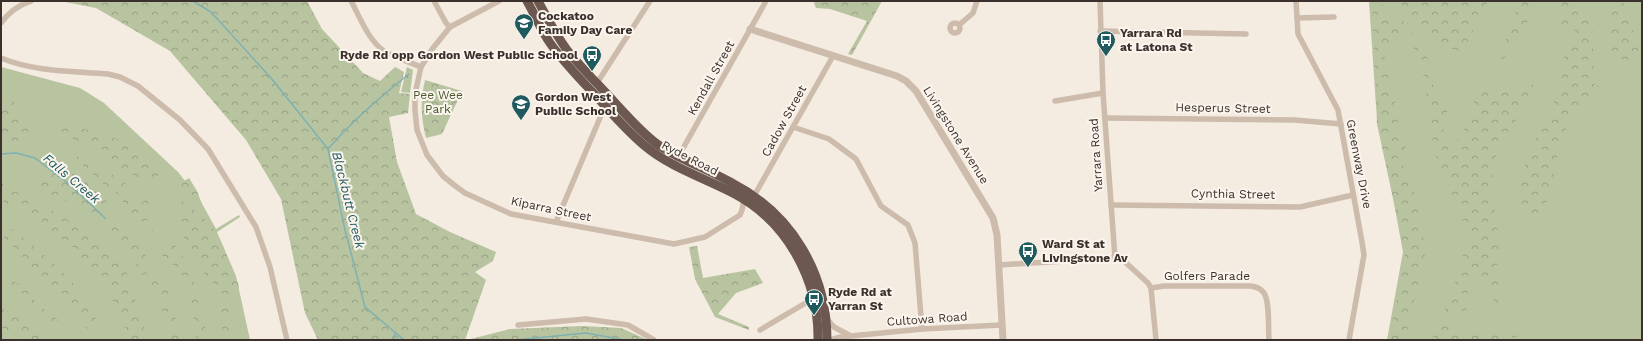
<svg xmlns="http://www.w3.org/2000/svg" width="1643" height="341" font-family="'Work Sans',sans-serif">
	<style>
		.grass { fill: #b8c4a0 }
		.forest { fill: url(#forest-crowns) }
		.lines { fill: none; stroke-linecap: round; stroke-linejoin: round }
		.stream { stroke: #7fb0b2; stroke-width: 1.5 }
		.minor { stroke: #cdbbac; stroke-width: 5.5 }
		.tertiary { stroke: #cdbbac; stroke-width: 7 }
		.trunk { stroke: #6c584f; stroke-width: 9 }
		.labels { text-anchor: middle; stroke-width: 4; stroke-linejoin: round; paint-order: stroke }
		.poi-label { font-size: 12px; font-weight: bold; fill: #3b302b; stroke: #fbf5ee; text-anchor: start }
		.street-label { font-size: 12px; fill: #3b302b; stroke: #fbf5ee }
		.park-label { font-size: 12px; fill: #4a5a2e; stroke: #fbf5ee }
		.water-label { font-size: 13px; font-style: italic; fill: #1f5a5e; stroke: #fbf5ee }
	</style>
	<defs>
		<pattern id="forest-crowns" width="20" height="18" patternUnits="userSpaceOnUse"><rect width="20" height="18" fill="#b8c4a0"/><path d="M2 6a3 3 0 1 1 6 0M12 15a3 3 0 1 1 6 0" fill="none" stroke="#97a083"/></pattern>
	</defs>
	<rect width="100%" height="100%" fill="#f4ebe1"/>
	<g class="grass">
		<polygon points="1369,1 1642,1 1642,340 1387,340 1403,252 1376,106"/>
		<polygon points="1,67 80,88 104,103 178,172 200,200 216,229 239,215 240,217 217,232 236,276 250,340 1,340"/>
	</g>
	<g class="forest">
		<polygon points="60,1 307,1 322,29 363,73 380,81 395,67 404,72 399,93 410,94 408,113 389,117 397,162 416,214 450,232 496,252 493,261 475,272 486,280 465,340 318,340 305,313 281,199 246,140 170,51 96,8"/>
		<polygon points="816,1 882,1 852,55 848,54 867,21 830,9 816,8 814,3"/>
		<path d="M1372 1H1381C1384 14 1398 19 1409 24L1412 32 1422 43 1431 69 1434 94 1441 101 1447 111V123L1441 135 1446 146C1461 148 1473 110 1475 97L1488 87C1494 88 1500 88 1505 89 1520 93 1519 94 1530 83L1534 85V93L1520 113 1495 159 1491 190 1498 229 1490 237 1496 241 1503 261 1496 265 1494 268 1502 292 1504 305 1499 306 1496 304 1481 278 1474 275C1463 281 1469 298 1470 308L1448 317 1454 335 1473 331H1509L1517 330 1524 334 1505 340H1432L1451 296 1469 236 1434 151 1424 77 1412 43 1406 37 1399 34 1391 40 1387 47 1384 60 1395 102 1399 134 1406 148 1405 155 1400 150 1396 152V155L1410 175 1426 250 1405 340H1389L1405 254 1377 124Z"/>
		<path d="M1399 1H1488L1464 49 1460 51C1439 47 1411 18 1399 1Z"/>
		<polygon points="1519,1 1533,1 1529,19 1509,54 1502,60 1499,58 1499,55 1504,45"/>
		<path d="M1561 1H1579L1577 12H1585L1592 19 1594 84 1603 88 1596 101 1579 107 1561 139 1549 197 1540 218 1523 214C1510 177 1541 130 1557 96L1559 87 1556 80 1572 34 1579 23 1576 20H1572L1563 31 1559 32 1562 13Z"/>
		<polygon points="1610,1 1623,1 1628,17 1634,29 1632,34 1629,35 1628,39 1631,42 1636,45 1640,53 1639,61 1614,59 1611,57 1612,45 1609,23"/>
		<polygon points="407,67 413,70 410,93 401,92"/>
		<path d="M425 80 462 91 442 134 426 138C421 118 420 100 425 80Z"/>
		<path d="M1 96 13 100C18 110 35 135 30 146L19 144 1 135Z"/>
		<path d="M59 121 117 139 132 150 135 148 143 150 145 156 141 160C150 167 155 164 165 169L153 180 146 182 100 158 97 154V147C92 143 89 144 82 142 72 139 62 135 55 126Z"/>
		<path d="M80 154 84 155 126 184C131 190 131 196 136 202H143L148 196 151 200 153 204 148 215 147 223 154 232C145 233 135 230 132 221L134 218 133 214 126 215 124 203 114 190 104 184 77 160V156Z"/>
		<path d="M57 166C75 173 106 191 111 212L107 219C97 217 91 210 82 206 69 200 34 199 39 177Z"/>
		<path d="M189 178 197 191 205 212C193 206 182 197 179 184Z"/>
		<polygon points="1,183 38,205 49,208 112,249 123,262 148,340 130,340 121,315 103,284 71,245 1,200"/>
		<polygon points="180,200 187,204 210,224 222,244 239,286 237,296 232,298 232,340 223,340 219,288 214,283 209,282 201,267 180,231 181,218 177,210 176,206"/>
		<path d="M1 221 27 240 64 273 89 302 91 306 90 310C94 316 101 323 96 329H88L85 326 56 293 1 234Z"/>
		<path d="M120 223 123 228 121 230 129 235 128 237H130L132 241 137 244 139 249 146 255 145 256 151 263 150 265C158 272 165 286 170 296L168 298 173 305 170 312 167 314 163 312 162 309 161 310V303H159V300L155 298 157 296 147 273 143 275 142 274 143 267H137L133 252 132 253V256L130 257 129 252 127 253 124 251 125 249 121 247V243L115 238V233L110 229 111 226Z"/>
		<path d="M166 243 174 244 191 269 208 340H197C193 319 191 289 179 271 173 262 164 259 158 250L159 246Z"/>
		<polygon points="697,246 703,278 755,269 763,283 736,293 718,314 749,327 749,330 715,317 695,279 689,247"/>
		<path d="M1 275 30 290C31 303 49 312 58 320V323L54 324 49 318 44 317V313L25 301V298L2 288Z"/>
		<polygon points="1,308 36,327 47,340 23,340 1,327"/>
		<polygon points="168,317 172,317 176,318 178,326 177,332 180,334 181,340 169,340 170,323"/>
		<polygon points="582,326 621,328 648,340 467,340 510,329"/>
	</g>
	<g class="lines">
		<g class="stream">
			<polyline points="193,1 211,12 271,78 328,149 345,230 365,307 404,340"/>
			<path d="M328 149C353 120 380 97 409 74"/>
			<polyline points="1,154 16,153 35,158 69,184 105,218"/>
			<polyline points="394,340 395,334"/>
			<polyline points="515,340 586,333 624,340"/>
		</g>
		<g class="minor">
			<path d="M351 1C360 17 368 40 384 51 395 58 409 62 421 67"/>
			<polyline points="434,1 446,23 450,27"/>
			<polyline points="499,1 450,27 433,48 421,67 415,94 415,110 417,130 427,155 443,176 454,185 465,193 511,214 674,244 705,237 740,215 742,210 744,199"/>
			<polyline points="1100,1 1103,93 1115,258"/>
			<polyline points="1296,1 1298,34 1338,110 1362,242 1364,255 1349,340"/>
			<polyline points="1297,18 1334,17"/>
			<circle cx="955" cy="28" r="5"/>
			<path d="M1 23C9 12 18 5 31 1"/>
			<polyline points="959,25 973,13 977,1"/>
			<polyline points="1100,31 1246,34"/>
			<path d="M1 58C35 72 72 71 108 74L120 77 138 86 180 120 208 149 256 227 270 267 287 340"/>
			<polyline points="597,83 650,1"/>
			<polyline points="1055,101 1103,93"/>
			<polyline points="1105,118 1295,120 1341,124"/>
			<polyline points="793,127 829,139 856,159 881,206 908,225 915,243 922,329"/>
			<polyline points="677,159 766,1"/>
			<polyline points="754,196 833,56"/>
			<polyline points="1111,205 1300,207 1353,195"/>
			<polyline points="556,222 605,106"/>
			<polyline points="999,265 1115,258 1124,261 1148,283 1151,288 1156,340"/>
			<path d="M1151 288 1164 286H1251C1256 287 1261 288 1264 293 1270 302 1268 328 1269 340"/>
			<polyline points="826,318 834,327 849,335"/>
			<polyline points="518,325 586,319 628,325 654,340"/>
			<polyline points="760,330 814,298"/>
			<polyline points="830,340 841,337 922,329 1001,325"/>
		</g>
		<polyline class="tertiary" points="750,29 897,76 906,81 916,91 993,218 997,235 1003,340"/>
		<g class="trunk">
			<path d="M527 1C535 15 541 30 550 43 564 63 582 81 598 98 613 115 628 132 645 146 670 167 704 178 733 193 787 221 819 280 818 340"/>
			<path d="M538 1C547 18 556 35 567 50 582 69 600 86 616 104 629 118 642 133 657 144 680 160 708 169 732 183 792 214 827 273 827 340"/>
		</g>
	</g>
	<defs>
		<symbol id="school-pin" viewBox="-11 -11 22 30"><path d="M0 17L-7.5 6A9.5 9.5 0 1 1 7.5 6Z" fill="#1f5a5e" stroke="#fbf5ee"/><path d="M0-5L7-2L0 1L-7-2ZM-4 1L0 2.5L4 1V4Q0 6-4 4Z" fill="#fff"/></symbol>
		<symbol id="bus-pin" viewBox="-11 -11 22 30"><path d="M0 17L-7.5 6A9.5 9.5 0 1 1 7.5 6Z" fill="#1f5a5e" stroke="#fbf5ee"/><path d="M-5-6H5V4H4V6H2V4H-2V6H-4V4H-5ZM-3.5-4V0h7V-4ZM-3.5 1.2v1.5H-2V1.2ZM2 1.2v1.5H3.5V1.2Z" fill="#fff"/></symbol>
	</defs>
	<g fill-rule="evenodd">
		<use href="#school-pin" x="513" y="12" width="22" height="30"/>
		<use href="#bus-pin" x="1095" y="29" width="22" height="30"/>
		<use href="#bus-pin" x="581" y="44" width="22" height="30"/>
		<use href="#school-pin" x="510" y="93" width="22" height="30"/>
		<use href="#bus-pin" x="1017" y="240" width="22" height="30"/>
		<use href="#bus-pin" x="803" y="288" width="22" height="30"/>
	</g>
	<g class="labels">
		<g class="poi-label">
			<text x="538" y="20">Cockatoo<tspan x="538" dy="14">Family Day Care</tspan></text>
			<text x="1120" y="37">Yarrara Rd<tspan x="1120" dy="14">at Latona St</tspan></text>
			<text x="578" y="59" text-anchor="end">Ryde Rd opp Gordon West Public School</text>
			<text x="535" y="101">Gordon West<tspan x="535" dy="14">Public School</tspan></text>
			<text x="1042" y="248">Ward St at<tspan x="1042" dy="14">Livingstone Av</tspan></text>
			<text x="828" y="296">Ryde Rd at<tspan x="828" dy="14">Yarran St</tspan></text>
		</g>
		<g class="street-label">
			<text transform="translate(711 78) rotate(-61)" y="4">Kendall Street</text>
			<text transform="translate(1223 108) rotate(1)" y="4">Hesperus Street</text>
			<text transform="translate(784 121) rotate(-61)" y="4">Cadow Street</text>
			<text transform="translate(956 135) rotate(58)" y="4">Livingstone Avenue</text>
			<text transform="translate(1096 155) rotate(-94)" y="4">Yarrara Road</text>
			<text transform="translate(690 158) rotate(27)" y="4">Ryde Road</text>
			<text transform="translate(1359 164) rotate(79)" y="4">Greenway Drive</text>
			<text transform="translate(1233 194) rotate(1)" y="4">Cynthia Street</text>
			<text transform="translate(551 209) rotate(12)" y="4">Kiparra Street</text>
			<text x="1207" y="280">Golfers Parade</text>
			<text transform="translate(927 319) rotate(-4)" y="4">Cultowa Road</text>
		</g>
		<g class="park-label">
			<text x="438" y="99">Pee Wee<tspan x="438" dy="14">Park</tspan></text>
		</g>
		<g class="water-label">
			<text transform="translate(72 178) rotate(40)" y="5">Falls Creek</text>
			<text transform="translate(349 200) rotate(76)" y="5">Blackbutt Creek</text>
		</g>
	</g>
	<rect width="1643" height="341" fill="none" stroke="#3b302b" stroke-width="4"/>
</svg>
